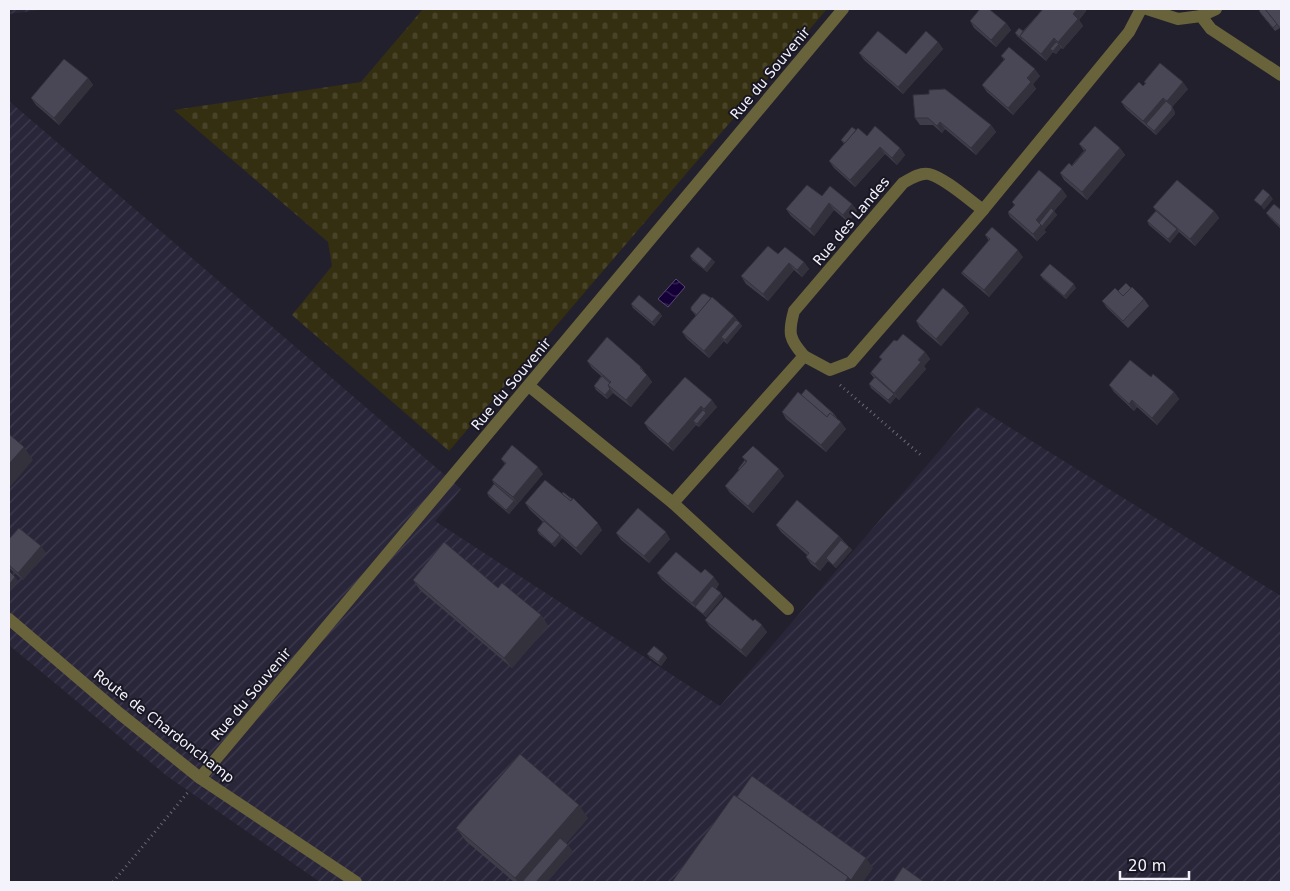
<svg xmlns="http://www.w3.org/2000/svg" width="1290" height="891" font-family="'DejaVu Sans',sans-serif">
	<style>
		.industrial { fill: url(#industrial-furrows) }
		.cemetery { fill: url(#cemetery-stones) }
		.water { fill: url(#water-waves); stroke: #574971 }
		.lines { fill: none; stroke-linecap: round; stroke-linejoin: round }
		.path { stroke: #6a6974; stroke-width: 3; stroke-dasharray: 1 4; stroke-linecap: butt }
		.minor { stroke: #69633b; stroke-width: 12 }
		.wall { fill: #3f3d4a }
		.shaded-wall { fill: #33323c }
		.building { fill: #494756; stroke: #33323c }
		.labels { text-anchor: middle; stroke-width: 4; stroke-linejoin: round; paint-order: stroke }
		.street-label { font-size: 14px; fill: #f4f3fc; stroke: #191723 }
	</style>
	<defs>
		<pattern id="industrial-furrows" width="10" height="10" patternUnits="userSpaceOnUse" patternTransform="scale(1.25)"><rect width="10" height="10" fill="#2a263a"/><path d="M-1 1l2-2M0 10L10 0M9 11l2-2" fill="none" stroke="#3f3b4e"/></pattern>
		<pattern id="cemetery-stones" width="16" height="16" patternUnits="userSpaceOnUse" patternTransform="scale(1.25)"><rect width="16" height="16" fill="#342f10"/><path d="M2 7V4a2 2 0 0 1 4 0v3zM10 15v-3a2 2 0 0 1 4 0v3z" fill="#484328"/></pattern>
		<pattern id="water-waves" width="16" height="10" patternUnits="userSpaceOnUse" patternTransform="scale(1.25)"><rect width="16" height="10" fill="#140036"/><path d="M0 5q4-4 8 0t8 0" fill="none" stroke="#372654"/></pattern>
	</defs>
	<rect width="100%" height="100%" fill="#22202d"/>
	<g class="industrial">
		<polygon points="9,9 47,9 9,14"/>
		<polygon points="9,101 461,489 435,521 720,706 977,407 1281,596 1281,882 320,882 167,776 9,645"/>
	</g>
	<polygon class="cemetery" points="423,9 827,9 449,451 292,315 332,266 328,242 174,110 361,82"/>
	<polygon class="water" points="676,279 685,287 668,307 658,299"/>
	<g class="lines">
		<g class="path">
			<polyline points="840,385 923,457"/>
			<polyline points="113,882 189,791"/>
		</g>
		<g class="minor">
			<polyline points="1147,9 1178,19 1201,16 1211,29 1281,75"/>
			<polyline points="1201,16 1216,9"/>
			<path d="M804 356C789 339 788 333 794 311L903 183C910 179 920 172 929 174 945 178 969 200 983 210"/>
			<polyline points="529,386 673,503 788,609"/>
			<polyline points="673,503 804,356 830,370 851,362 983,210 1129,32 1141,9"/>
			<polyline points="9,619 119,713 200,778 356,882"/>
			<polyline points="200,778 843,9"/>
		</g>
	</g>
	<g class="wall">
		<polygon points="1043,9 1085,9 1086,11 1079,20 1083,26 1063,49 1061,48 1056,54 1053,52 1046,61 1017,36 1015,33 1023,31"/>
		<polygon points="1281,9 1281,30 1280,28 1275,31 1261,14"/>
		<polygon points="970,21 1006,23 1011,30 996,47 974,28"/>
		<polygon points="938,42 943,49 903,94 864,60 859,53 906,54"/>
		<polygon points="1001,56 1040,76 1033,84 1036,89 1013,115 987,92 982,85 1004,60"/>
		<polygon points="88,78 93,85 59,125 36,105 31,98"/>
		<polygon points="1144,82 1188,89 1172,107 1174,110 1175,114 1156,135 1126,109 1121,102 1143,86 1145,84"/>
		<polygon points="913,95 991,125 996,132 976,155 945,129 942,133 933,125 920,125 915,118"/>
		<polygon points="856,130 867,136 900,148 905,155 897,165 885,154 855,187 834,168 829,161 844,144 841,140"/>
		<polygon points="1079,144 1120,148 1125,155 1087,200 1064,180 1060,173 1072,165 1084,151"/>
		<polygon points="822,196 852,204 857,211 848,222 834,210 814,236 791,216 786,209"/>
		<polygon points="1067,196 1054,211 1057,215 1044,230 1046,232 1037,241 1010,217 1008,213 1014,205 1012,202"/>
		<polygon points="1153,207 1214,211 1219,218 1195,246 1179,232 1170,243 1149,225 1147,221 1156,211"/>
		<polygon points="1281,210 1281,229 1269,217 1266,213"/>
		<polygon points="985,235 1023,257 989,297 964,276 961,273 989,241"/>
		<polygon points="778,254 804,262 809,269 802,277 794,270 768,301 746,284 741,276"/>
		<polygon points="690,256 715,262 707,272 692,260"/>
		<polygon points="1040,275 1076,288 1066,299 1043,279"/>
		<polygon points="1118,291 1144,299 1149,306 1128,328 1107,308 1102,301"/>
		<polygon points="631,304 660,313 662,316 654,326 633,308"/>
		<polygon points="964,306 969,313 941,346 920,328 916,321"/>
		<polygon points="691,310 734,316 742,326 727,344 724,341 709,358 687,339 682,332 696,316"/>
		<polygon points="897,341 925,352 930,359 924,366 926,369 899,400 896,397 890,404 871,388 869,384 874,378 870,373 882,360 879,357"/>
		<polygon points="587,361 641,367 652,382 631,407 613,393 607,399 596,390 594,386 601,376 592,368"/>
		<polygon points="685,377 717,407 699,427 696,425 673,451 649,430 644,423"/>
		<polygon points="1151,377 1174,392 1179,399 1157,425 1137,407 1134,411 1114,392 1109,385"/>
		<polygon points="801,395 834,414 837,418 836,419 846,429 826,452 786,419 782,412"/>
		<polygon points="742,457 779,469 784,476 753,513 730,493 725,486 739,470 745,460"/>
		<polygon points="501,459 543,474 509,514 489,497 487,493 494,484 492,480 505,464"/>
		<polygon points="525,503 602,530 581,555 562,538 555,547 539,534 537,530 543,522 530,510"/>
		<polygon points="776,525 839,536 852,550 836,568 828,561 820,571 811,564 806,557 807,555 781,532"/>
		<polygon points="616,533 670,539 649,563 621,540"/>
		<polygon points="9,539 46,553 23,580 9,568"/>
		<polygon points="657,573 701,573 719,584 716,589 723,597 706,617 662,580"/>
		<polygon points="413,580 498,588 541,615 548,626 512,668 420,590"/>
		<polygon points="705,620 753,621 767,632 746,657 710,627"/>
		<polygon points="647,654 664,654 667,658 661,666 650,658"/>
		<polygon points="588,818 566,843 573,852 547,882 514,882 466,841 456,828"/>
	</g>
	<g class="shaded-wall">
		<polygon points="1077,9 1085,9 1086,11 1079,20 1083,26 1063,49 1058,42 1073,14"/>
		<polygon points="1006,23 1011,30 996,47 991,40"/>
		<polygon points="1054,38 1058,45 1059,44 1061,48 1056,54 1053,51 1050,49 1053,52 1046,61 1041,54"/>
		<polygon points="938,42 943,49 903,94 898,87"/>
		<polygon points="1035,69 1040,76 1033,84 1036,89 1013,115 1008,108 1027,78"/>
		<polygon points="88,78 93,85 59,125 54,118"/>
		<polygon points="1183,82 1188,89 1172,107 1174,110 1175,114 1156,135 1154,131 1172,107 1167,101"/>
		<polygon points="1163,98 1168,105 1146,124 1143,121"/>
		<polygon points="940,122 945,129 942,133 937,126"/>
		<polygon points="991,125 996,132 976,155 971,148"/>
		<polygon points="880,147 885,154 855,187 850,180"/>
		<polygon points="900,148 905,155 897,165 892,158"/>
		<polygon points="1120,148 1125,155 1087,200 1082,192"/>
		<polygon points="1062,189 1067,196 1041,226 1054,211 1057,215 1044,230 1046,232 1037,241 1033,234 1036,220"/>
		<polygon points="1270,195 1273,199 1264,210 1261,206"/>
		<polygon points="829,203 834,210 814,236 810,229"/>
		<polygon points="852,204 857,211 848,222 843,215"/>
		<polygon points="1214,211 1219,218 1195,246 1190,239"/>
		<polygon points="1177,229 1179,232 1170,243 1168,239"/>
		<polygon points="1018,250 1023,257 989,297 984,290"/>
		<polygon points="712,259 715,262 707,272 704,269"/>
		<polygon points="804,262 809,269 802,277 797,270"/>
		<polygon points="789,263 794,270 768,301 763,294"/>
		<polygon points="1074,284 1076,288 1066,299 1064,296"/>
		<polygon points="964,306 969,313 941,346 936,339"/>
		<polygon points="660,313 662,316 654,326 652,322"/>
		<polygon points="734,316 739,323 721,337 724,341 709,358 704,351"/>
		<polygon points="740,323 742,326 727,344 725,340"/>
		<polygon points="925,352 930,359 924,366 926,369 899,400 894,393"/>
		<polygon points="647,375 652,382 631,407 626,400"/>
		<polygon points="610,389 613,392 607,399 605,395"/>
		<polygon points="1174,392 1179,399 1157,425 1152,418"/>
		<polygon points="894,394 896,397 890,404 888,400"/>
		<polygon points="712,400 717,407 699,427 697,424 693,421 696,425 673,451 668,444 701,406 705,413 706,413 704,409"/>
		<polygon points="1132,400 1137,407 1134,411 1129,404"/>
		<polygon points="841,422 846,429 826,452 821,445"/>
		<polygon points="24,447 33,460 9,488 9,464"/>
		<polygon points="538,467 543,474 517,505 513,497"/>
		<polygon points="779,469 784,476 753,513 748,506"/>
		<polygon points="514,501 517,504 509,514 506,510"/>
		<polygon points="598,523 602,530 581,555 576,548"/>
		<polygon points="666,532 670,539 649,563 644,556"/>
		<polygon points="560,535 562,539 555,547 552,544"/>
		<polygon points="839,536 844,543 826,558 828,561 820,571 815,564"/>
		<polygon points="41,546 46,553 23,580 18,573"/>
		<polygon points="849,547 852,550 836,568 833,565"/>
		<polygon points="15,577 18,581 9,591 9,585"/>
		<polygon points="714,577 719,584 698,609 692,603"/>
		<polygon points="721,593 723,597 706,617 703,614"/>
		<polygon points="541,615 548,626 512,668 504,658"/>
		<polygon points="762,625 767,632 746,657 741,650"/>
		<polygon points="664,654 667,658 661,666 658,662"/>
		<polygon points="579,805 588,818 533,882 518,882 515,878"/>
		<polygon points="568,845 573,852 547,882 536,882"/>
		<polygon points="866,858 873,868 863,882 845,882 848,877"/>
	</g>
	<g class="building">
		<polygon points="980,9 989,9 1006,23 991,40 970,21"/>
		<polygon points="1043,9 1077,9 1073,14 1078,19 1058,42 1054,38 1041,54 1020,36"/>
		<polygon points="1261,9 1265,9 1277,24 1273,28 1259,11"/>
		<polygon points="1265,9 1281,9 1281,29"/>
		<polygon points="1019,28 1023,31 1020,36 1022,39 1015,33"/>
		<polygon points="878,31 906,54 926,31 938,42 898,87 859,53"/>
		<polygon points="1056,42 1059,44 1053,51 1050,49"/>
		<polygon points="1009,47 1035,69 1027,78 1031,82 1008,108 982,85 1005,59 1001,56"/>
		<polygon points="64,59 88,78 54,118 31,98"/>
		<polygon points="1160,63 1183,82 1167,101 1163,98 1143,121 1121,102 1139,82 1143,86 1146,83 1144,82"/>
		<polygon points="945,89 991,125 971,148 940,122 937,126 928,118 915,118 913,95 929,94 929,90"/>
		<polygon points="1166,101 1172,106 1172,110 1154,131 1146,124"/>
		<polygon points="875,126 900,148 892,158 880,147 850,180 829,161 858,128 867,136"/>
		<polygon points="1095,126 1120,148 1082,192 1060,173 1069,163 1072,166 1086,150 1079,144"/>
		<polygon points="852,127 856,130 845,143 841,140"/>
		<polygon points="1085,150 1085,151 1072,166 1072,165"/>
		<polygon points="1039,170 1062,189 1036,220 1041,225 1033,234 1008,212 1015,205 1012,202"/>
		<polygon points="1177,180 1214,211 1190,239 1153,207"/>
		<polygon points="807,185 822,196 830,186 852,204 843,215 829,203 810,229 786,209"/>
		<polygon points="1263,189 1270,195 1261,206 1254,200"/>
		<polygon points="1274,204 1281,210 1281,224 1280,226 1266,213"/>
		<polygon points="1051,208 1054,211 1042,226 1039,223"/>
		<polygon points="1156,211 1177,229 1168,239 1147,221"/>
		<polygon points="992,227 1018,250 984,290 962,272 990,239 985,235"/>
		<polygon points="768,246 778,254 785,247 804,262 797,270 789,263 763,294 741,276"/>
		<polygon points="698,247 712,259 704,269 690,256"/>
		<polygon points="1050,264 1074,284 1064,296 1040,275"/>
		<polygon points="1126,283 1131,288 1123,296 1118,291"/>
		<polygon points="1132,287 1144,299 1123,321 1102,301 1115,288 1123,296"/>
		<polygon points="943,288 964,306 936,339 916,321"/>
		<polygon points="702,294 705,294 711,298 697,315 691,310 691,307"/>
		<polygon points="639,295 660,313 652,322 631,304"/>
		<polygon points="712,297 734,316 704,351 682,332"/>
		<polygon points="736,320 740,323 725,340 721,337"/>
		<polygon points="903,334 925,352 918,360 921,362 894,393 871,372 882,359 879,357 894,340 897,341"/>
		<polygon points="607,337 641,367 640,368 647,375 626,400 608,385 611,382 587,361"/>
		<polygon points="1130,360 1151,377 1153,374 1174,392 1152,418 1132,400 1129,404 1109,385"/>
		<polygon points="602,376 610,383 608,385 610,389 605,395 594,386"/>
		<polygon points="685,377 712,400 704,409 701,406 668,444 644,423"/>
		<polygon points="875,377 894,394 888,400 869,384"/>
		<polygon points="806,389 834,414 833,416 830,413 827,417 801,395"/>
		<polygon points="798,392 827,417 830,413 841,422 821,445 782,412"/>
		<polygon points="703,410 706,413 697,424 693,421"/>
		<polygon points="9,434 24,447 9,464"/>
		<polygon points="512,445 538,467 513,497 492,480 506,463 501,459"/>
		<polygon points="753,446 779,469 748,506 725,486 747,461 742,457"/>
		<polygon points="745,460 746,462 739,470 738,469"/>
		<polygon points="545,480 571,501 573,498 598,523 576,548 525,503"/>
		<polygon points="494,484 514,501 506,510 487,493"/>
		<polygon points="563,492 572,499 571,501 562,494"/>
		<polygon points="797,500 839,536 815,564 806,557 809,553 776,525"/>
		<polygon points="638,508 666,532 644,556 616,533"/>
		<polygon points="544,521 560,535 552,544 537,530"/>
		<polygon points="19,528 41,546 18,573 9,565 9,539"/>
		<polygon points="841,540 849,547 833,565 826,558"/>
		<polygon points="444,542 498,588 502,583 541,615 504,658 413,580"/>
		<polygon points="676,552 701,573 705,569 714,577 692,603 657,573"/>
		<polygon points="9,571 15,577 9,585"/>
		<polygon points="712,586 721,593 703,614 695,607"/>
		<polygon points="725,597 753,621 755,619 762,625 741,650 705,620"/>
		<polygon points="654,646 664,654 658,662 647,654"/>
		<polygon points="520,754 579,805 515,878 456,828"/>
		<polygon points="752,776 866,858 851,880 848,877 737,797"/>
		<polygon points="734,795 848,877 845,882 672,882"/>
		<polygon points="560,838 568,845 536,882 522,882"/>
		<polygon points="903,867 924,882 893,882"/>
	</g>
	<g class="labels">
		<g class="street-label">
			<text transform="translate(770 73) rotate(-50)" y="5">Rue du Souvenir</text>
			<text transform="translate(851 221) rotate(-50)" y="5">Rue des Landes</text>
			<text transform="translate(511 384) rotate(-50)" y="5">Rue du Souvenir</text>
			<text transform="translate(251 694) rotate(-50)" y="5">Rue du Souvenir</text>
			<text transform="translate(164 726) rotate(38)" y="5">Route de Chardonchamp</text>
		</g>
	</g>
	<rect width="1290" height="891" fill="none" stroke="#f4f3fc" stroke-width="20"/>
	<path d="M1120 871v8h69v-8" fill="none" stroke="#f4f3fc" stroke-width="2.5"/>
	<text x="1128" y="871" font-size="15" fill="#f4f3fc" stroke="#191723" stroke-width="4" paint-order="stroke">20 m</text>
</svg>
